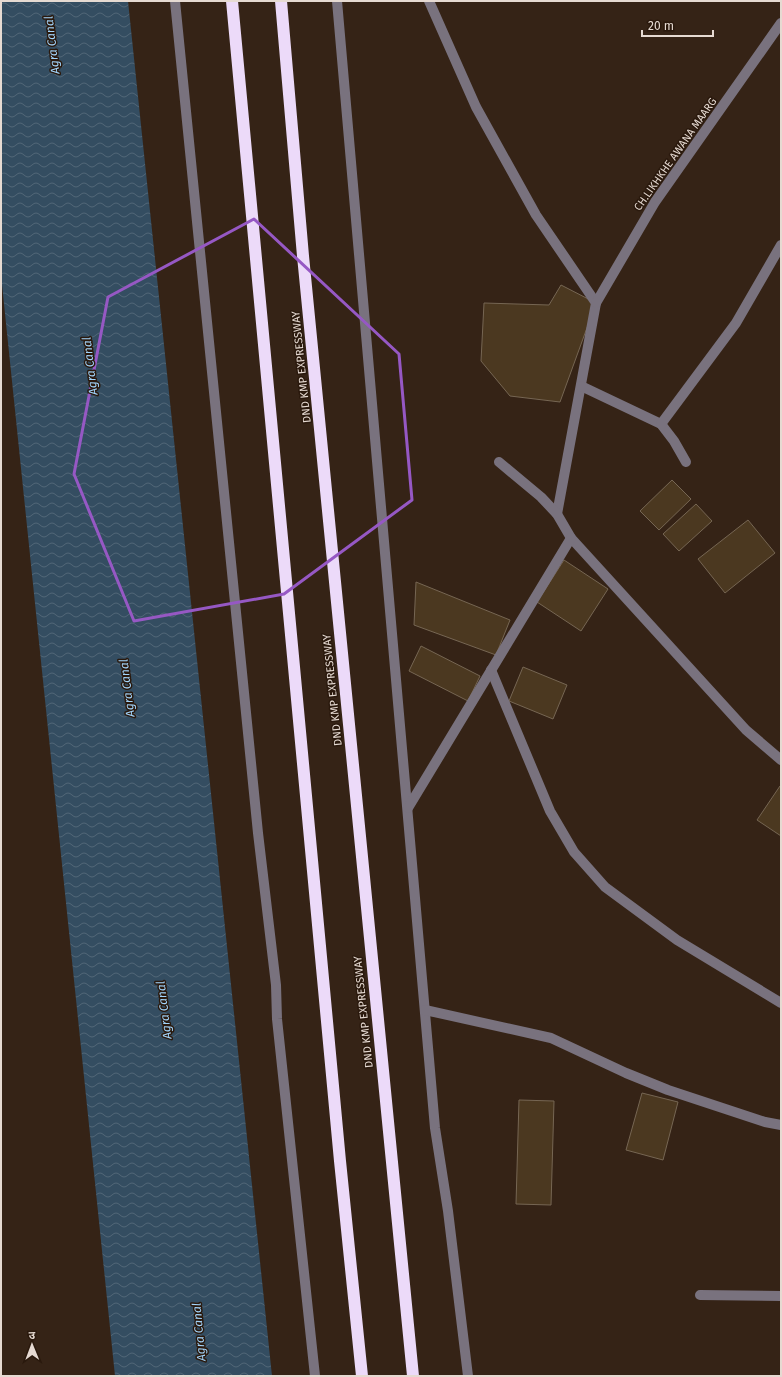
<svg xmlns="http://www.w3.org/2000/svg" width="782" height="1377" font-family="'Fira Sans','Noto Sans Devanagari',sans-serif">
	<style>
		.water { fill: url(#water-waves) }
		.building { fill: #4b3820; stroke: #766653 }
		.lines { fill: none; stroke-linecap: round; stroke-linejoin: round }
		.minor { stroke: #79727e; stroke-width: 10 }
		.highway { stroke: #ecdaf9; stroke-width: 12 }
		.marked { fill: none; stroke: #9658c4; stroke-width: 3; stroke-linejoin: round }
		.labels { text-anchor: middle; stroke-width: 3; stroke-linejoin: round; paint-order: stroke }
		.street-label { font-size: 11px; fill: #e6dad2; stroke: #2a190d }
		.water-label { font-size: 12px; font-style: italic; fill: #a2d4fb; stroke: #2a190d }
	</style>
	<defs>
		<pattern id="water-waves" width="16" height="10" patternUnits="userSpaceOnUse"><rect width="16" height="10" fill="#344d61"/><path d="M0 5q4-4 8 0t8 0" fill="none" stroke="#516677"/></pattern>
	</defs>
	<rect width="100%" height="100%" fill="#352316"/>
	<polygon class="water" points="1,1 128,1 272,1376 115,1376 1,275"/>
	<g class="building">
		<polygon points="561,285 596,303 560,402 510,396 481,361 484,303 549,305"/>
		<polygon points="672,480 691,499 659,530 640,511"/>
		<polygon points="696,504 712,521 679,551 663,534"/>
		<polygon points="748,520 775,553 725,593 698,559"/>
		<polygon points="564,560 608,589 581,631 537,602"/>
		<polygon points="416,582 510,620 496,655 414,625"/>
		<polygon points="421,646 480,676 468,701 409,671"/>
		<polygon points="523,667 567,685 553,719 509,701"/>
		<polygon points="780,786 781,787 781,836 757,820"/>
		<polygon points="642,1093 678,1102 663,1160 626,1150"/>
		<polygon points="519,1100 554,1101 551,1205 516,1204"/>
	</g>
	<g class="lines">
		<g class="minor">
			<polyline points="175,1 258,833 276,985 277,1019 315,1376"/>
			<polyline points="337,1 435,1128 448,1211 468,1376"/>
			<polyline points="429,1 476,107 536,215 596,303 557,514"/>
			<polyline points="596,303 655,202 781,23"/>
			<polyline points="581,386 661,424 674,441 686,462"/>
			<polyline points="661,424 736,323 781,245"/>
			<polyline points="499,462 541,497 557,514 571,538 746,730 781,760"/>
			<polyline points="491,670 550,811 574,852 605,887 677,940 781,1003"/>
			<polyline points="408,808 571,538"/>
			<polyline points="425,1010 551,1038 626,1073 668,1090 765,1122 781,1125"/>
			<polyline points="700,1295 781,1296"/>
		</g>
		<g class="highway">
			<polyline points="232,1 340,1161 362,1376"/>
			<polyline points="281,1 303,256 413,1376"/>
		</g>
	</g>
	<path class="marked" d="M254 219 399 354 412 500 284 594 134 621 74 474 108 297Z"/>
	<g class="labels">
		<g class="street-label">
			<text transform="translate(675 154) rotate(-55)" y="4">CH.LIKHKHE AWANA MAARG</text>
			<text transform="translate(301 367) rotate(-96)" y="4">DND KMP EXPRESSWAY</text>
			<text transform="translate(332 690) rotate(-96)" y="4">DND KMP EXPRESSWAY</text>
			<text transform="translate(363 1012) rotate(-96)" y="4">DND KMP EXPRESSWAY</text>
		</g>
		<g class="water-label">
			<text transform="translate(52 45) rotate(-97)" y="4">Agra Canal</text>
			<text transform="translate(90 366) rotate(-97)" y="4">Agra Canal</text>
			<text transform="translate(127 688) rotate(-97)" y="4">Agra Canal</text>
			<text transform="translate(164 1010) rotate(-97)" y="4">Agra Canal</text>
			<text transform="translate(199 1332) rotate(-95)" y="4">Agra Canal</text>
		</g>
	</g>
	<rect width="782" height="1377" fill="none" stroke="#e6dad2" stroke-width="4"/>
	<g transform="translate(32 1345) rotate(359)" stroke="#2a190d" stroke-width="3" paint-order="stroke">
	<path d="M0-3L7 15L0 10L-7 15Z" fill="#e6dad2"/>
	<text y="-6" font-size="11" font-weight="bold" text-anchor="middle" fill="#e6dad2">उ</text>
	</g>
	<path d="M642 30v6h71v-6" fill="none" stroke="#e6dad2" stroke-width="2"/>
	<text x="648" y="30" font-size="12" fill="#e6dad2" stroke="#2a190d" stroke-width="3" paint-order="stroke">20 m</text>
</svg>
